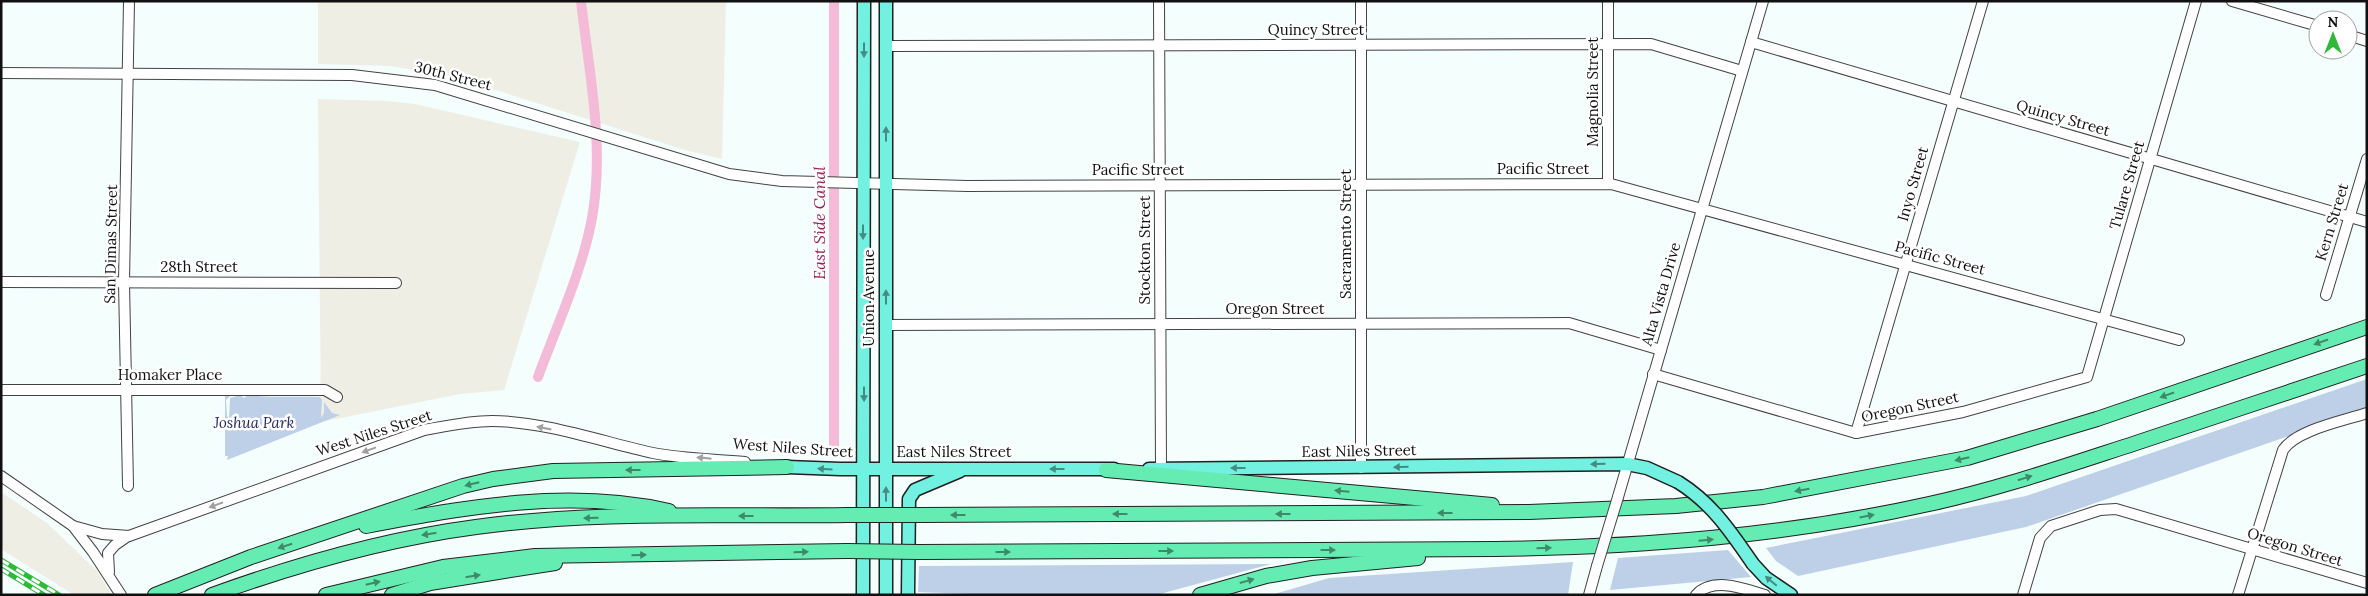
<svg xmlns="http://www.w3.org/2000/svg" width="2368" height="596" font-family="Lora,serif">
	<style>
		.industrial { fill: #eeeee5 }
		.green { fill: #becfe8 }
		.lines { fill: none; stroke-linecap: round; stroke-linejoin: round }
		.canal { stroke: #f3bbd7; stroke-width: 10 }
		.minor-casing { stroke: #434343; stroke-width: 12 }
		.major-casing { stroke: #212121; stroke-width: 15 }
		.highway-casing { stroke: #212121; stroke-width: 16 }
		.minor { stroke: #fff; stroke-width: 10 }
		.major { stroke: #72f0e0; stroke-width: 12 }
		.highway { stroke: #64ecb2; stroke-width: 14 }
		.rail-casing { stroke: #2fb939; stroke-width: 5 }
		.rail { stroke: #fff; stroke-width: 3; stroke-dasharray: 9; stroke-linecap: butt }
		.minor-bridge-casing { stroke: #434343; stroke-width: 12; stroke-linecap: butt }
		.major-bridge-casing { stroke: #212121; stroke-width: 15; stroke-linecap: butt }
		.highway-bridge-casing { stroke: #212121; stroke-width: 16; stroke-linecap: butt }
		.minor-bridge { stroke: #fff; stroke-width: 10 }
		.major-bridge { stroke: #72f0e0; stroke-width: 12 }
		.highway-bridge { stroke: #64ecb2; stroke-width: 14 }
		.oneway { fill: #468b82 }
		.oneway2 { fill: #3e8969 }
		.oneway3 { fill: #9f9f9f }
		.labels { text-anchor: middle; stroke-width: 5; stroke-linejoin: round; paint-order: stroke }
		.street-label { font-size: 15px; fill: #101010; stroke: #fff }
		.park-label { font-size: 15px; font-style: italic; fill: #232965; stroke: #fff }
		.water-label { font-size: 16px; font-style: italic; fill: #9c1f57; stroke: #fff }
	</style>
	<rect width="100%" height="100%" fill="#f4fefd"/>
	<g class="industrial">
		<polygon points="318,1 726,1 722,159 685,150 448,75 389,66 318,64"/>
		<polygon points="318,99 387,101 415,104 580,142 504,390 460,394 321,422"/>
		<polygon points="1,492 47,523 97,571 112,595 74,595 1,549"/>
	</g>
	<g class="green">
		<polygon points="2367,379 2367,409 2026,527 1798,576 1776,561 1766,548 2026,496"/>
		<path d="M225 392 232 394 226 400 227 415 229 420 230 398 240 395 244 398 248 395C273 398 295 396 320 397L322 400 321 418 324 413V402L332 413 340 415 227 460 228 456H225Z"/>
		<polygon points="1728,550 1751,577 1610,590 1618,558"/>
		<polygon points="1573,562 1568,595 1271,595 1329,578"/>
		<polygon points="1271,564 1156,595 992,595 918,592 919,566"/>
	</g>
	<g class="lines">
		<g class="canal">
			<path d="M538 377C557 325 582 272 592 218 605 146 589 73 581 1"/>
			<polyline points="834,445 834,1"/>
		</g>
		<defs>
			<g id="minor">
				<polyline points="1159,1 1161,468"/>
				<polyline points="1361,1 1361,468"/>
				<polyline points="1608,1 1608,183"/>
				<polyline points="2232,1 2318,26"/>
				<polyline points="2348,35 2367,41"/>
				<polyline points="1751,42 2367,222"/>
				<polyline points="886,46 1651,44 1742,71"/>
				<polyline points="1,73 352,75 435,85 729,174 782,181 968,186 1611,184 2179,340"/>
				<polyline points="1,282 396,283"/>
				<polyline points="2326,295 2367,159"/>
				<polyline points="886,325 1569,323 1661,350"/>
				<polyline points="1653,374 1856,433 1963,412 2087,377 2196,1"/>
				<polyline points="1,390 325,390 337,397"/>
				<polyline points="1856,433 1983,1"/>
				<polyline points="1,476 73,526 93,552 121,595"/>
				<polyline points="128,486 124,282 129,1"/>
				<polyline points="1618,497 1763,1"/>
				<path d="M73 526 102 534 129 536 424 430C446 426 469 421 492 421 543 421 603 442 653 453 683 459 715 459 745 462"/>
				<polyline points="109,572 108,553 115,545 128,536"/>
				<polyline points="1589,595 1597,566"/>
				<path d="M1696 595C1713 576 1745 589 1765 595"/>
				<polyline points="2023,595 2040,538 2051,526 2100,510 2116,509 2367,583"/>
				<path d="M2238 595 2283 450C2296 430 2343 421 2367 413"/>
			</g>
			<g id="major">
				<polyline points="787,467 840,469 1114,469"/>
				<polyline points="1149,469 1627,464 1647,468 1678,482"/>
				<polyline points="1753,564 1766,578 1791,595"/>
				<polyline points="863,595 864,1"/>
				<polyline points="886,595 886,1"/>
				<polyline points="908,595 909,499 915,490 960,471"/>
			</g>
			<g id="highway">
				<polyline points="1106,470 1492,505"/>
				<polyline points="920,515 1529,512 1676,506 1763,497 1967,458 2097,419 2367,327"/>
				<path d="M366 526C466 507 569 488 669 511"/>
				<path d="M919 552 1495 549C1641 547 1786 536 1929 504 1999 489 2068 465 2136 443 2213 417 2290 392 2367 366"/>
				<polyline points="155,595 251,557 463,486 493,479 553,471 787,467"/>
				<path d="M212 595C298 564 385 539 476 527 598 510 724 517 847 515"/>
				<polyline points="326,595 443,567 535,556 847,551"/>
				<polyline points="392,595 430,583 555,563"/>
				<polyline points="1200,595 1266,576 1312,568 1418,558"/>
			</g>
		</defs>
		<use href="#minor" class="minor-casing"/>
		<use href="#major" class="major-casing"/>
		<use href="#highway" class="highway-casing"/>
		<use href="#minor" class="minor"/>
		<use href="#major" class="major"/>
		<use href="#highway" class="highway"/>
		<defs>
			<g id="rail">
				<polyline points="1,560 59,595"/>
				<polyline points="1,569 44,595"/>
			</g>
		</defs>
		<use href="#rail" class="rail-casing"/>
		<use href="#rail" class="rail"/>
		<defs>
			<polyline id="minor-bridge" points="1597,566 1618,497"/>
			<path id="major-bridge" d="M1678 482C1712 503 1731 532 1753 564"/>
			<g id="highway-bridge">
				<polyline points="847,515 920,515"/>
				<polyline points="847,551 919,552"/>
			</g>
		</defs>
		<use href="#minor-bridge" class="minor-bridge-casing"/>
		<use href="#major-bridge" class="major-bridge-casing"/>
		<use href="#highway-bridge" class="highway-bridge-casing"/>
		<use href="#minor-bridge" class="minor-bridge"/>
		<use href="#major-bridge" class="major-bridge"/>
		<use href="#highway-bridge" class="highway-bridge"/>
	</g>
	<defs><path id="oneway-solid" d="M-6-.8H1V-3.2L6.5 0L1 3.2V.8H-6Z" transform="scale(1.25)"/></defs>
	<g class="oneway">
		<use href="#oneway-solid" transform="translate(864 50) rotate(90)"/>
		<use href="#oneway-solid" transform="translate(886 134) rotate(-90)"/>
		<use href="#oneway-solid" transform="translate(863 232) rotate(90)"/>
		<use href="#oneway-solid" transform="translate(886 297) rotate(-90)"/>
		<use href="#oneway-solid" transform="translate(864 394) rotate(90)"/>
		<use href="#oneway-solid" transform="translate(1598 464) rotate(179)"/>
		<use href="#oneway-solid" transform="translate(1401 467) rotate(179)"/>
		<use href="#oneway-solid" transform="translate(1238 468) rotate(180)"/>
		<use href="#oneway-solid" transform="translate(825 469) rotate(-177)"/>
		<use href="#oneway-solid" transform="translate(1057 469) rotate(-180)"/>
		<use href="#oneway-solid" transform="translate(886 494) rotate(-90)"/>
		<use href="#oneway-solid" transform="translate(1771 581) rotate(-140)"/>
	</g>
	<g class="oneway2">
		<use href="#oneway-solid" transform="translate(2321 342) rotate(161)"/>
		<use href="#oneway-solid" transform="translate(2167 395) rotate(161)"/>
		<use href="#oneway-solid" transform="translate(1962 459) rotate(167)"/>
		<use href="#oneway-solid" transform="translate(633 470) rotate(180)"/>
		<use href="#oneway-solid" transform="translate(2025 478) rotate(-17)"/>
		<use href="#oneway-solid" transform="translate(472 484) rotate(166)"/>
		<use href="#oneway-solid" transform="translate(1802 490) rotate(170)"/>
		<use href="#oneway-solid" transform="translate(1342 491) rotate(-175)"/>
		<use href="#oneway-solid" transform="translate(1445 513) rotate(180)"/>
		<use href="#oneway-solid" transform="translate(1120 514) rotate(180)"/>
		<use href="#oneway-solid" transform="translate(1283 514) rotate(180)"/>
		<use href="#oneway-solid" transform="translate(958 515) rotate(180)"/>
		<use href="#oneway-solid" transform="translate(746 516) rotate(180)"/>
		<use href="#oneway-solid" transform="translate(1867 516) rotate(-11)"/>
		<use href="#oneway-solid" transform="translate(591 518) rotate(179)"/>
		<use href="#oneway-solid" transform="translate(429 534) rotate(171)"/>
		<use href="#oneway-solid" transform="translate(1706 540) rotate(-5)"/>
		<use href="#oneway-solid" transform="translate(285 546) rotate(162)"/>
		<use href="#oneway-solid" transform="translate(1544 548) rotate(-1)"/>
		<use href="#oneway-solid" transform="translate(1328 550)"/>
		<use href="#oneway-solid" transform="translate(1166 551)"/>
		<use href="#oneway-solid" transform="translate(801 552) rotate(-1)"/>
		<use href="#oneway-solid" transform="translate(1003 552)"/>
		<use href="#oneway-solid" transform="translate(639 555) rotate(-1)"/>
		<use href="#oneway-solid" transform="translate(473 576) rotate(-9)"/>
		<use href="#oneway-solid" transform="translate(1247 581) rotate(-16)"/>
		<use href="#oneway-solid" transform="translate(373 583) rotate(-13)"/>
	</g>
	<g class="oneway3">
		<use href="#oneway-solid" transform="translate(544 428) rotate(-169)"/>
		<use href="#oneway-solid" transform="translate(369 450) rotate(160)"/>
		<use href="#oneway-solid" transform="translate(704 458) rotate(-174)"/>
		<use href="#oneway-solid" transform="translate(216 505) rotate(160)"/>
	</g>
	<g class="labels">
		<g class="street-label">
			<text x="1316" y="35">Quincy Street</text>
			<text transform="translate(453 76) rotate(14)" y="5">30th Street</text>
			<text transform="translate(1593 92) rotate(-90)" y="5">Magnolia Street</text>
			<text transform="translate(2063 118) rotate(16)" y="5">Quincy Street</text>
			<text x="1543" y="174">Pacific Street</text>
			<text x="1138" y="175">Pacific Street</text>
			<text transform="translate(1913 184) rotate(-74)" y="5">Inyo Street</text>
			<text transform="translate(2127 185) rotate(-74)" y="5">Tulare Street</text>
			<text transform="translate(2332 222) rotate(-73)" y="5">Kern Street</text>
			<text transform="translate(1346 234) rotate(-90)" y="5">Sacramento Street</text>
			<text transform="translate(111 244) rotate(-89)" y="5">San Dimas Street</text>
			<text transform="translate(1145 250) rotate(-90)" y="5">Stockton Street</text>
			<text transform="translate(1940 258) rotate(15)" y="5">Pacific Street</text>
			<text x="199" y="272">28th Street</text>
			<text transform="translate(1661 294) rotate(-74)" y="5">Alta Vista Drive</text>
			<text transform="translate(869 298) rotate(-90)" y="5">Union Avenue</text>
			<text x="1275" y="314">Oregon Street</text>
			<text x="170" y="380">Homaker Place</text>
			<text transform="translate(1910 407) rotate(-12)" y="5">Oregon Street</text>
			<text transform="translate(374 433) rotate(-18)" y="5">West Niles Street</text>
			<text transform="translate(793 448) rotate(4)" y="5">West Niles Street</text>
			<text transform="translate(1359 451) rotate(-1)" y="5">East Niles Street</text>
			<text x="954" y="457">East Niles Street</text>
			<text transform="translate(2295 547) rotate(17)" y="5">Oregon Street</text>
		</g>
		<g class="park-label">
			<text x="254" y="428">Joshua Park</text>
		</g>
		<g class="water-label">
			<text transform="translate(819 223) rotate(-90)" y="6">East Side Canal</text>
		</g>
	</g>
	<rect width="2368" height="596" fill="none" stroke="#101010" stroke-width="5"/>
	<g transform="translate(2333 35)"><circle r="24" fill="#ffffff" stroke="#9f9f9f"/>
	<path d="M0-4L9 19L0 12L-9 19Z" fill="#2fb939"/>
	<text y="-8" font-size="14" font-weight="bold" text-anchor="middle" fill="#101010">N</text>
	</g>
</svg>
